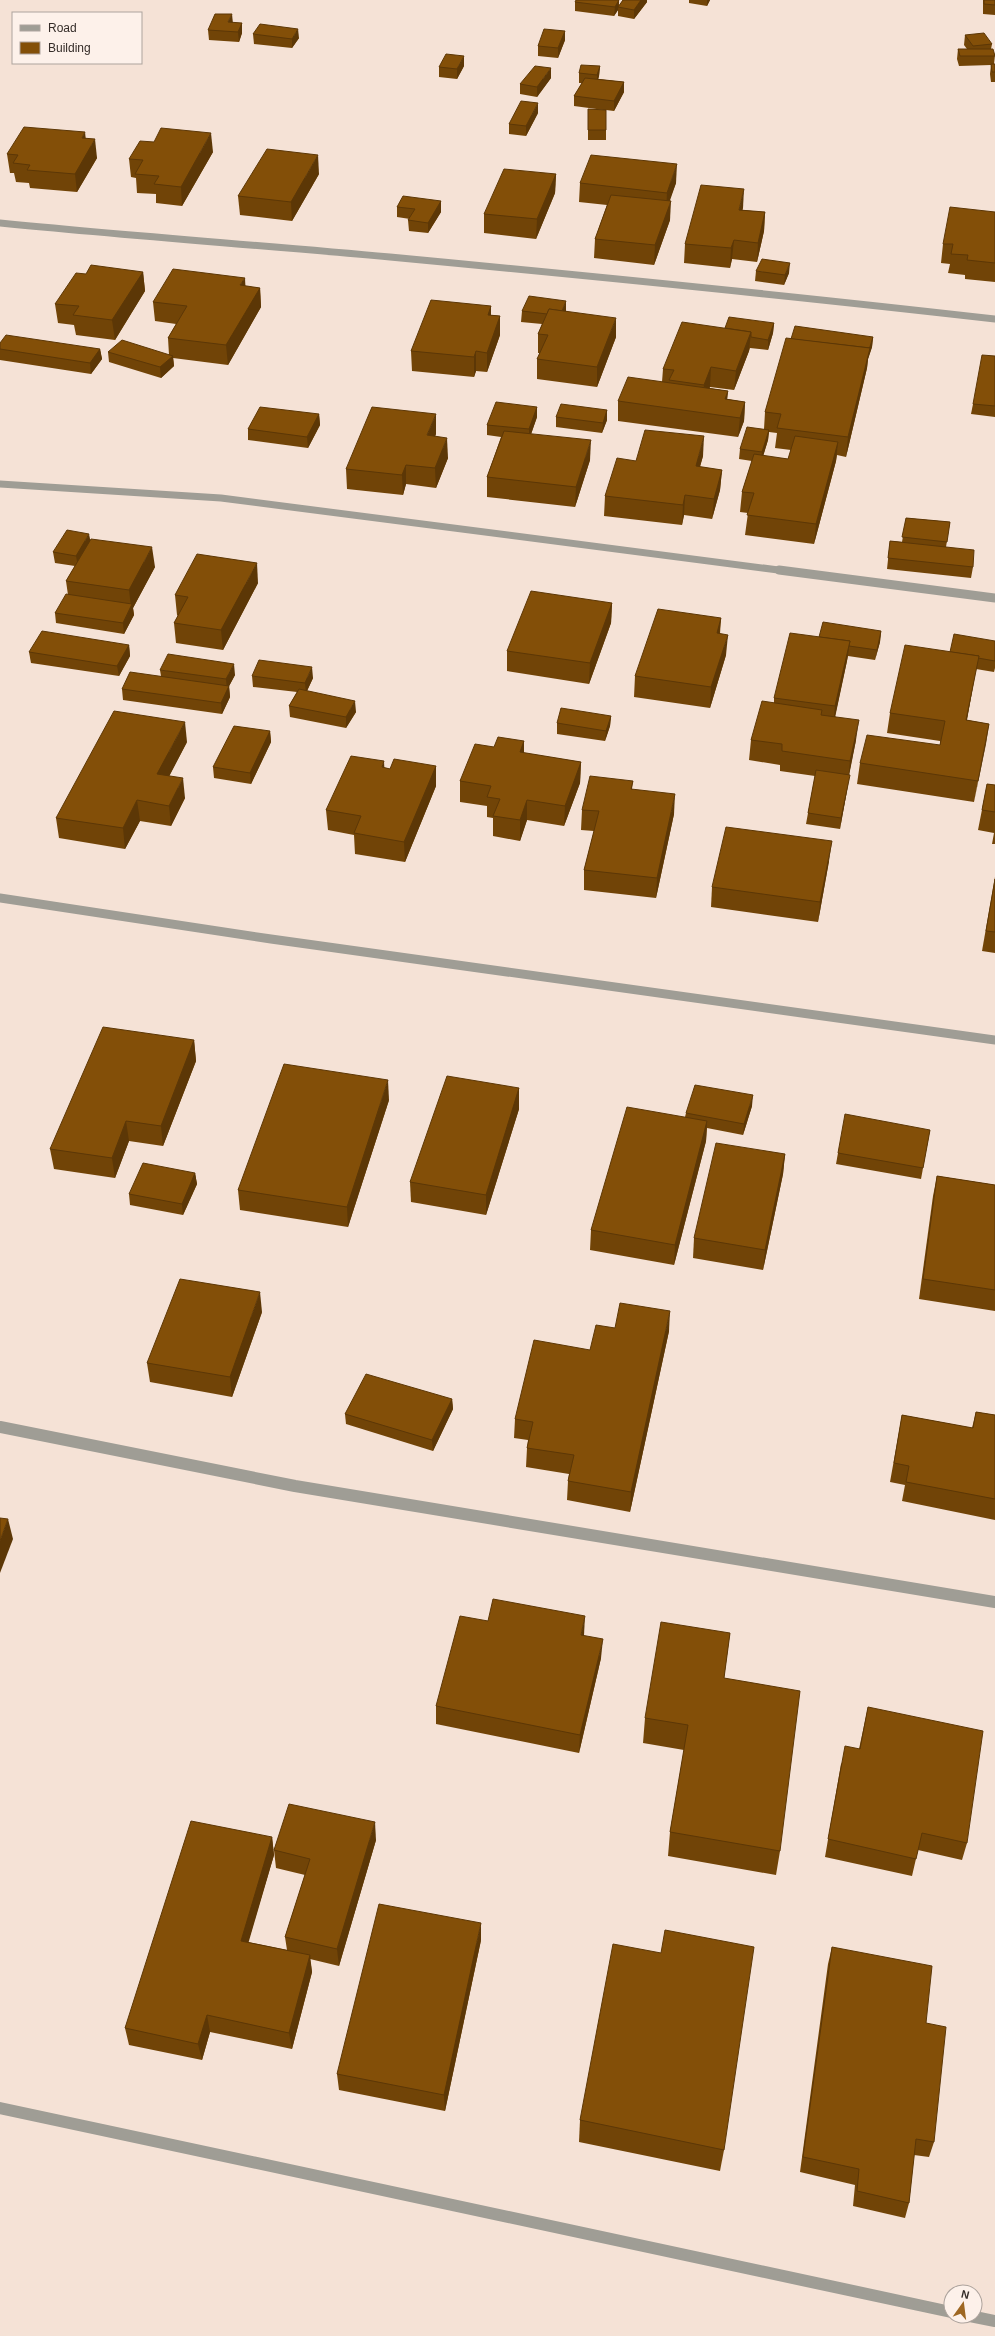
<svg xmlns="http://www.w3.org/2000/svg" width="995" height="2336" font-family="Arial,sans-serif">
	<style>
		.lines { fill: none; stroke-linecap: round; stroke-linejoin: round }
		.minor-far2 { stroke: #9f9d95; stroke-width: 7 }
		.minor-far1 { stroke: #9f9d95; stroke-width: 9 }
		.minor { stroke: #9f9d95; stroke-width: 12 }
		.wall { fill: #714407; fill-rule: evenodd }
		.shaded-wall { fill: #5c3706 }
		.building { fill: #834f08; stroke: #5c3706 }
	</style>
	<rect width="100%" height="100%" fill="#f5e2d6"/>
	<g class="lines">
		<g class="minor-far2">
			<path d="M0 223C130 236 260 245 390 257 592 276 794 296 995 319"/>
			<polyline points="0,484 221,498 786,571"/>
		</g>
		<g class="minor-far1">
			<polyline points="779,570 995,598"/>
			<polyline points="0,898 271,939 995,1040"/>
		</g>
		<g class="minor">
			<polyline points="0,1427 295,1486 995,1602"/>
			<polyline points="0,2108 951,2312"/>
			<polyline points="970,2316 995,2321"/>
		</g>
	</g>
	<g class="wall">
		<polygon points="619,0 619,6 623,0 647,0 647,2 634,19 618,16 618,10 614,16 575,11 575,2"/>
		<polygon points="689,0 710,0 707,6 689,3"/>
		<polygon points="983,0 995,0 995,15 983,14"/>
		<polygon points="233,23 242,23 242,33 239,42 209,40 208,30"/>
		<polygon points="565,31 565,40 558,58 538,56 538,46"/>
		<polygon points="253,34 299,38 292,48 254,44"/>
		<polygon points="965,35 992,44 991,49 995,55 994,64 995,64 995,82 991,82 990,74 991,65 959,66 957,59 958,49 967,49 964,45"/>
		<polygon points="464,66 457,79 439,77 439,67"/>
		<polygon points="600,66 599,76 598,79 624,82 624,92 614,111 606,110 606,140 588,140 588,109 604,110 574,106 574,96 582,83 579,83 579,73"/>
		<polygon points="551,78 537,97 520,94 520,84"/>
		<polygon points="538,113 526,136 509,134 509,124"/>
		<polygon points="86,138 97,158 77,192 30,188 29,183 16,182 14,173 10,173 7,154"/>
		<polygon points="213,152 182,206 156,203 156,194 137,193 136,178 131,177 129,159"/>
		<polygon points="319,174 292,221 240,215 238,196"/>
		<polygon points="556,174 555,193 536,239 484,233 484,214"/>
		<polygon points="580,183 676,183 669,201 670,220 654,265 594,258 595,239 607,205 579,202"/>
		<polygon points="441,201 441,212 428,233 409,231 408,220 410,219 397,217 397,207"/>
		<polygon points="743,208 742,210 765,212 764,231 757,262 732,259 730,268 684,263 685,244"/>
		<polygon points="995,212 995,282 965,279 965,275 948,273 950,264 941,263 943,244"/>
		<polygon points="756,271 789,273 784,285 755,281"/>
		<polygon points="143,272 145,291 115,340 76,335 74,325 58,323 55,304 86,274"/>
		<polygon points="245,286 260,288 261,307 228,365 173,358 174,366 161,378 109,362 108,352 169,355 168,338 176,324 155,321 153,302"/>
		<polygon points="491,306 491,315 500,316 500,335 487,372 476,371 474,377 412,371 411,351"/>
		<polygon points="522,311 566,311 616,337 597,387 537,379 537,359 540,353 538,353 538,334 542,324 521,322"/>
		<polygon points="774,323 773,333 768,350 750,348 749,351 734,390 710,387 709,388 728,391 727,399 745,402 744,421 738,437 618,421 618,401 662,382 663,369 725,328"/>
		<path d="M873 337 872 347 868 359 867 368 846 457 837 455 836 461 814 544 745 535 748 513 740 512 742 492 752 461 739 459 740 449 764 429 765 412 791 339ZM769 432 777 433 775 448 791 450 788 459 763 456 768 440Z"/>
		<polygon points="0,343 100,349 102,359 91,374 0,360"/>
		<polygon points="995,356 995,417 971,414 973,404"/>
		<polygon points="537,407 537,417 531,434 590,460 575,507 487,497 487,477 501,437 487,435 487,425"/>
		<polygon points="607,410 607,420 602,433 556,427 556,417"/>
		<polygon points="319,414 320,425 308,448 248,440 248,429"/>
		<polygon points="436,434 435,436 448,458 436,488 406,484 403,495 347,489 346,469"/>
		<polygon points="703,456 700,467 722,470 720,490 712,519 684,515 682,525 604,516 605,496 636,461"/>
		<polygon points="906,518 950,522 946,547 973,567 971,578 887,569 890,541 902,542"/>
		<polygon points="90,540 155,567 133,608 134,615 124,634 56,623 55,613 68,595 66,581 75,566 55,563 53,552"/>
		<polygon points="258,583 223,650 176,643 174,623 178,616 177,615 175,595"/>
		<polygon points="612,603 611,623 589,684 507,671 507,651"/>
		<polygon points="721,618 720,634 726,655 710,708 634,697 635,676"/>
		<polygon points="881,631 880,642 875,660 848,656 835,716 856,740 849,774 848,785 840,829 806,824 808,813 815,776 780,771 780,765 749,760 751,740 774,703 774,698 819,637"/>
		<polygon points="995,641 995,668 994,672 976,669 967,720 989,724 974,802 857,784 860,763 940,745 940,741 887,733 890,713 950,652"/>
		<polygon points="129,645 130,656 119,676 31,663 29,652"/>
		<polygon points="160,670 235,675 229,686 230,697 222,714 123,700 122,689 161,676"/>
		<polygon points="252,676 313,678 307,691 356,712 346,728 290,717 289,706 297,692 253,687"/>
		<polygon points="611,716 610,726 605,741 557,734 557,723"/>
		<polygon points="270,731 271,742 251,784 214,778 213,767"/>
		<polygon points="524,741 524,753 581,762 580,783 564,826 527,820 520,841 493,836 493,818 487,817 487,806 460,802 460,781 494,747"/>
		<polygon points="187,742 169,776 185,798 171,826 140,821 125,849 59,838 56,818"/>
		<polygon points="436,766 436,786 405,862 355,854 354,835 328,830 326,810 385,768 390,769"/>
		<polygon points="633,781 632,789 674,814 656,898 584,890 584,870 594,831 581,830 582,810"/>
		<polygon points="987,784 995,785 995,844 992,844 994,833 978,830"/>
		<polygon points="829,861 818,922 711,907 712,887"/>
		<polygon points="995,877 995,953 982,951"/>
		<polygon points="194,1040 196,1061 163,1146 129,1141 115,1178 54,1169 50,1149"/>
		<polygon points="519,1088 519,1109 486,1215 411,1202 410,1182"/>
		<polygon points="389,1100 348,1227 240,1210 238,1190"/>
		<polygon points="752,1106 743,1135 707,1128 706,1141 674,1265 590,1250 591,1230 685,1117 686,1113"/>
		<polygon points="930,1130 921,1179 836,1164 838,1153"/>
		<polygon points="785,1154 783,1174 763,1270 693,1258 694,1238"/>
		<polygon points="195,1173 197,1184 183,1215 130,1205 129,1194"/>
		<polygon points="937,1176 995,1185 995,1311 919,1299 933,1196"/>
		<polygon points="262,1312 232,1397 150,1382 147,1363"/>
		<polygon points="615,1328 669,1331 630,1512 567,1500 568,1481 569,1474 526,1467 527,1448 528,1440 514,1438 515,1419 590,1350"/>
		<polygon points="452,1399 453,1409 433,1451 346,1424 345,1414"/>
		<polygon points="976,1412 995,1415 995,1520 902,1501 905,1485 890,1482 902,1415 972,1428"/>
		<polygon points="488,1621 584,1636 601,1658 579,1753 436,1724 436,1706"/>
		<polygon points="730,1633 724,1678 780,1851 776,1875 668,1856 670,1832 684,1750 643,1743 645,1718"/>
		<polygon points="868,1707 967,1843 962,1860 918,1850 912,1876 825,1857 841,1764 859,1749"/>
		<polygon points="272,1837 274,1855 248,1942 287,1950 285,1937 305,1875 276,1868 274,1850 376,1840 339,1966 310,1959 312,1972 292,2049 210,2032 202,2060 129,2045 125,2028"/>
		<polygon points="481,1940 445,2111 339,2090 337,2074"/>
		<polygon points="832,1947 926,2023 934,2142 929,2157 914,2155 909,2203 905,2218 853,2206 855,2185 800,2172 828,1964"/>
		<polygon points="661,1953 724,2150 720,2171 579,2142 580,2120"/>
	</g>
	<g class="shaded-wall">
		<polygon points="619,0 618,10 614,16 615,7"/>
		<polygon points="641,0 647,0 647,2 634,19 634,10"/>
		<polygon points="707,0 710,0 707,6"/>
		<polygon points="232,14 233,24 229,32 228,22"/>
		<polygon points="242,23 242,33 239,42 238,32"/>
		<polygon points="298,29 299,38 292,48 292,39"/>
		<polygon points="565,31 565,40 558,58 558,48"/>
		<polygon points="464,56 464,66 457,79 457,69"/>
		<polygon points="600,66 599,76 597,84 597,75"/>
		<polygon points="551,68 551,78 537,97 537,87"/>
		<polygon points="624,82 624,92 614,111 614,101"/>
		<polygon points="538,103 538,113 526,136 526,126"/>
		<polygon points="85,132 87,150 82,138"/>
		<polygon points="211,133 213,152 182,206 181,187"/>
		<polygon points="95,139 97,158 77,192 75,174"/>
		<polygon points="318,155 319,174 292,221 291,202"/>
		<polygon points="677,164 676,183 666,212 667,193"/>
		<polygon points="556,174 555,193 536,239 537,219"/>
		<polygon points="744,189 743,208 738,229 739,210"/>
		<polygon points="441,201 441,212 428,233 428,223"/>
		<polygon points="671,201 670,220 654,265 655,245"/>
		<polygon points="765,212 764,231 757,262 758,243"/>
		<polygon points="734,240 732,259 730,268 731,248"/>
		<polygon points="790,263 789,273 784,285 785,275"/>
		<polygon points="143,272 145,291 115,340 112,320"/>
		<polygon points="245,278 246,298 240,285"/>
		<polygon points="260,288 261,307 228,365 226,345"/>
		<polygon points="566,301 566,311 560,316"/>
		<polygon points="491,306 491,326 488,315"/>
		<polygon points="500,316 500,335 487,372 487,353"/>
		<polygon points="616,318 616,337 597,387 597,367"/>
		<polygon points="774,323 773,333 768,350 768,340"/>
		<polygon points="751,332 749,351 734,390 736,371"/>
		<polygon points="873,337 872,347 868,359 867,368 846,457 848,437 868,355"/>
		<polygon points="100,349 102,359 91,374 90,363"/>
		<polygon points="476,351 476,371 474,377 474,357"/>
		<polygon points="173,356 174,366 161,378 160,367"/>
		<polygon points="711,367 710,387 702,405 704,385"/>
		<polygon points="728,391 726,410 725,399"/>
		<polygon points="745,402 744,421 738,437 740,418"/>
		<polygon points="537,407 537,417 529,440 529,429"/>
		<polygon points="607,410 607,420 602,433 603,423"/>
		<polygon points="319,414 320,425 308,448 307,437"/>
		<polygon points="436,414 436,434 428,455 427,435"/>
		<polygon points="769,430 768,440 761,463 762,452"/>
		<polygon points="704,436 703,456 694,486 696,466"/>
		<polygon points="447,438 448,458 436,488 435,468"/>
		<polygon points="591,440 590,460 575,507 576,487"/>
		<polygon points="838,442 836,461 814,544 816,524"/>
		<polygon points="406,465 406,484 403,495 402,475"/>
		<polygon points="722,470 720,490 712,519 714,499"/>
		<polygon points="685,495 684,515 682,525 683,505"/>
		<polygon points="89,534 91,544 78,567 76,556"/>
		<polygon points="152,547 155,567 133,608 134,615 124,634 123,623 131,607 129,590"/>
		<polygon points="257,563 258,583 223,650 221,630"/>
		<polygon points="612,603 611,623 589,684 590,663"/>
		<polygon points="721,618 719,638 717,633"/>
		<polygon points="881,631 880,642 875,660 877,650"/>
		<polygon points="728,635 726,655 710,708 711,687"/>
		<polygon points="850,641 847,661 833,727 835,706"/>
		<polygon points="129,645 130,656 119,676 117,666"/>
		<polygon points="979,656 975,676 963,740 966,720"/>
		<polygon points="234,664 235,675 227,690 226,679"/>
		<polygon points="312,667 313,678 306,693 305,683"/>
		<polygon points="229,686 230,697 222,714 221,703"/>
		<polygon points="355,701 356,712 346,728 346,717"/>
		<polygon points="611,716 610,726 605,741 606,731"/>
		<polygon points="859,720 856,740 848,781 850,761"/>
		<polygon points="185,722 187,742 160,794 157,774"/>
		<polygon points="989,724 986,744 974,802 978,781"/>
		<polygon points="270,731 271,742 251,784 250,773"/>
		<polygon points="524,741 524,762 520,752"/>
		<polygon points="384,761 385,782 382,767"/>
		<polygon points="581,762 580,783 564,826 565,806"/>
		<polygon points="436,766 436,786 405,862 404,842"/>
		<polygon points="850,775 848,785 840,829 841,818"/>
		<polygon points="183,778 185,798 171,826 169,806"/>
		<polygon points="675,794 674,814 656,898 657,878"/>
		<polygon points="137,800 140,821 125,849 123,828"/>
		<polygon points="527,800 527,820 520,841 520,820"/>
		<polygon points="832,841 829,861 818,922 820,902"/>
		<polygon points="194,1040 196,1061 163,1146 161,1126"/>
		<polygon points="388,1080 389,1100 348,1227 347,1207"/>
		<polygon points="519,1088 519,1109 486,1215 486,1195"/>
		<polygon points="753,1095 752,1106 743,1135 744,1124"/>
		<polygon points="126,1121 129,1141 115,1178 112,1158"/>
		<polygon points="707,1121 706,1141 674,1265 675,1245"/>
		<polygon points="785,1154 783,1174 763,1270 765,1250"/>
		<polygon points="195,1173 197,1184 183,1215 182,1204"/>
		<polygon points="260,1292 262,1312 232,1397 230,1377"/>
		<polygon points="670,1311 669,1331 630,1512 631,1492"/>
		<polygon points="452,1399 453,1409 433,1451 432,1440"/>
		<polygon points="8,1519 13,1539 0,1573 0,1541"/>
		<polygon points="585,1616 584,1635 581,1654 581,1635"/>
		<polygon points="603,1639 601,1658 579,1753 580,1735"/>
		<polygon points="375,1822 376,1840 339,1966 337,1949"/>
		<polygon points="272,1837 274,1855 244,1958 241,1941"/>
		<polygon points="481,1923 481,1940 445,2111 444,2095"/>
		<polygon points="310,1955 312,1972 292,2049 289,2033"/>
		<polygon points="207,2015 210,2032 202,2060 198,2044"/>
	</g>
	<g class="building">
		<polygon points="576,0 619,0 615,7 575,2"/>
		<polygon points="623,0 641,0 634,10 618,7"/>
		<polygon points="984,0 995,0 995,5 984,4"/>
		<polygon points="215,14 232,14 228,22 242,23 238,32 208,30"/>
		<polygon points="260,24 298,29 292,39 253,34"/>
		<polygon points="544,29 565,31 558,48 538,46"/>
		<polygon points="984,33 992,44 973,46 965,35"/>
		<polygon points="958,49 993,49 995,56 960,56"/>
		<polygon points="446,54 464,56 457,69 439,67"/>
		<polygon points="991,64 995,64 995,72 992,72"/>
		<polygon points="581,65 600,66 597,75 579,73"/>
		<polygon points="535,66 551,68 537,87 520,84"/>
		<polygon points="585,78 624,82 614,101 574,96"/>
		<polygon points="521,101 538,103 526,126 509,124"/>
		<polygon points="588,109 606,110 606,130 588,130"/>
		<polygon points="24,127 85,132 82,138 95,139 75,174 27,170 30,165 13,163 18,155 7,154"/>
		<polygon points="161,128 211,133 181,187 154,184 159,176 135,174 143,160 129,159 140,141 154,142"/>
		<polygon points="267,149 318,155 291,202 238,196"/>
		<polygon points="591,155 677,164 667,193 580,183"/>
		<polygon points="504,169 556,174 537,219 484,214"/>
		<polygon points="701,185 744,189 739,210 765,212 758,243 734,240 731,248 685,244"/>
		<polygon points="611,195 671,201 655,245 595,239"/>
		<polygon points="403,196 441,201 428,223 408,220 415,209 397,207"/>
		<polygon points="950,207 995,212 995,263 967,260 968,255 951,254 953,244 943,244"/>
		<polygon points="762,259 790,263 785,275 756,271"/>
		<polygon points="91,265 143,272 112,320 73,315 79,306 55,304 76,273 86,274"/>
		<polygon points="173,269 245,278 240,285 260,288 226,345 168,338 187,306 153,302"/>
		<polygon points="529,296 566,301 562,311 549,309 547,314 522,311"/>
		<polygon points="431,300 491,306 488,315 500,316 487,353 476,351 474,357 411,351"/>
		<polygon points="549,309 616,318 597,367 537,359 548,335 538,334"/>
		<polygon points="729,317 774,323 768,340 751,337 751,332 725,328"/>
		<polygon points="682,322 751,332 736,371 711,367 704,385 669,380 674,370 663,369"/>
		<polygon points="795,326 873,337 869,350 870,348 791,339"/>
		<polygon points="6,335 100,349 90,363 0,349 0,343"/>
		<polygon points="786,338 870,348 848,437 777,428 781,414 765,412"/>
		<polygon points="122,340 173,356 160,367 108,352"/>
		<polygon points="982,355 995,356 995,406 973,404"/>
		<polygon points="628,377 728,391 725,399 745,402 740,418 618,401"/>
		<polygon points="496,402 537,407 529,429 487,425"/>
		<polygon points="561,404 607,410 603,423 556,417"/>
		<polygon points="260,407 319,414 307,437 248,429"/>
		<polygon points="372,407 436,414 427,435 447,438 435,468 406,465 402,475 346,469"/>
		<polygon points="747,427 769,430 762,452 740,449"/>
		<polygon points="645,430 704,436 696,466 722,470 714,499 685,495 683,505 605,496 617,458 636,461"/>
		<polygon points="504,431 591,440 576,487 487,477"/>
		<polygon points="795,436 838,442 816,524 747,515 754,493 742,492 754,454 788,459"/>
		<polygon points="906,518 950,522 947,542 902,537"/>
		<polygon points="67,530 89,534 76,556 53,552"/>
		<polygon points="91,539 152,547 129,590 66,581"/>
		<polygon points="890,541 974,550 973,567 888,558"/>
		<polygon points="197,554 257,563 221,630 174,623 188,597 175,595"/>
		<polygon points="531,591 612,603 590,663 507,651"/>
		<polygon points="66,594 132,604 123,623 55,613"/>
		<polygon points="658,609 721,618 717,633 728,635 711,687 635,676"/>
		<polygon points="823,622 881,631 877,650 849,646 850,641 819,637"/>
		<polygon points="42,631 129,645 117,666 29,652"/>
		<polygon points="790,633 850,641 835,706 774,698"/>
		<polygon points="954,634 995,641 995,661 978,658 979,656 950,652"/>
		<polygon points="905,645 979,656 966,720 989,724 978,781 860,763 867,735 940,745 945,721 890,713"/>
		<polygon points="168,654 234,664 226,679 160,670"/>
		<polygon points="259,660 312,667 305,683 252,676"/>
		<polygon points="130,672 229,686 221,703 122,689"/>
		<polygon points="299,689 355,701 346,717 289,706"/>
		<polygon points="762,701 822,710 821,715 859,720 850,761 782,751 782,744 751,740"/>
		<polygon points="561,708 611,716 606,731 557,723"/>
		<polygon points="114,711 185,722 157,774 183,778 169,806 137,800 123,828 56,818"/>
		<polygon points="234,726 270,731 250,773 213,767"/>
		<polygon points="498,737 524,741 520,752 581,762 565,806 527,800 520,820 493,816 500,799 487,797 491,786 460,781 475,744 494,747"/>
		<polygon points="351,756 384,761 382,767 390,769 394,759 436,766 404,842 354,833 361,816 326,810"/>
		<polygon points="816,770 850,775 841,818 808,813"/>
		<polygon points="590,776 633,781 631,789 675,794 657,878 584,870 599,811 582,810"/>
		<polygon points="987,784 995,785 995,812 982,810"/>
		<polygon points="726,827 832,841 820,902 712,887"/>
		<polygon points="995,879 995,932 986,931"/>
		<polygon points="103,1027 194,1040 161,1126 126,1121 112,1158 50,1149"/>
		<polygon points="284,1064 388,1080 347,1207 238,1190"/>
		<polygon points="447,1076 519,1088 486,1195 410,1182"/>
		<polygon points="695,1085 753,1095 744,1124 686,1113"/>
		<polygon points="627,1107 707,1121 675,1245 591,1230"/>
		<polygon points="845,1114 930,1130 923,1168 838,1153"/>
		<polygon points="716,1143 785,1154 765,1250 694,1238"/>
		<polygon points="143,1163 195,1173 182,1204 129,1194"/>
		<polygon points="937,1176 995,1185 995,1290 923,1279"/>
		<polygon points="180,1279 260,1292 230,1377 147,1363"/>
		<polygon points="620,1303 670,1311 631,1492 568,1481 574,1455 527,1448 533,1422 515,1419 534,1340 590,1350 596,1325 615,1328"/>
		<polygon points="366,1374 452,1399 432,1440 345,1414"/>
		<polygon points="976,1412 995,1415 995,1499 906,1482 909,1466 894,1463 902,1415 973,1428"/>
		<polygon points="0,1518 8,1519 0,1541"/>
		<polygon points="493,1599 585,1616 581,1635 603,1639 580,1735 436,1706 460,1616 488,1621"/>
		<polygon points="661,1622 730,1633 724,1678 800,1691 780,1851 670,1832 688,1725 645,1718"/>
		<polygon points="868,1707 983,1731 967,1843 922,1833 916,1859 828,1839 845,1746 860,1749"/>
		<polygon points="289,1804 375,1822 337,1949 285,1937 310,1859 274,1850"/>
		<polygon points="191,1821 272,1837 241,1941 310,1955 289,2033 207,2015 198,2044 125,2028"/>
		<polygon points="379,1904 481,1923 444,2095 337,2074"/>
		<polygon points="665,1930 754,1947 724,2150 580,2120 613,1944 661,1953"/>
		<polygon points="832,1947 932,1966 926,2023 946,2027 934,2142 916,2139 909,2203 857,2191 859,2169 803,2157"/>
	</g>
	<rect x="12" y="12" width="130" height="52" fill="#fdf1ea" stroke="#ada39d"/>
	<rect x="20" y="25" width="20" height="6" fill="#9f9d95" stroke="#ada39d"/>
	<text x="48" y="32" font-size="12" fill="#352d29">Road</text>
	<rect x="20" y="42" width="20" height="12" fill="#834f08" stroke="#ada39d"/>
	<text x="48" y="52" font-size="12" fill="#352d29">Building</text>
	<g transform="translate(963 2304) rotate(14)"><circle r="19" fill="#fdf1ea" stroke="#ada39d"/>
	<path d="M0-3L7 15L0 10L-7 15Z" fill="#9e6722"/>
	<text y="-6" font-size="11" font-weight="bold" text-anchor="middle" fill="#352d29">N</text>
	</g>
</svg>
